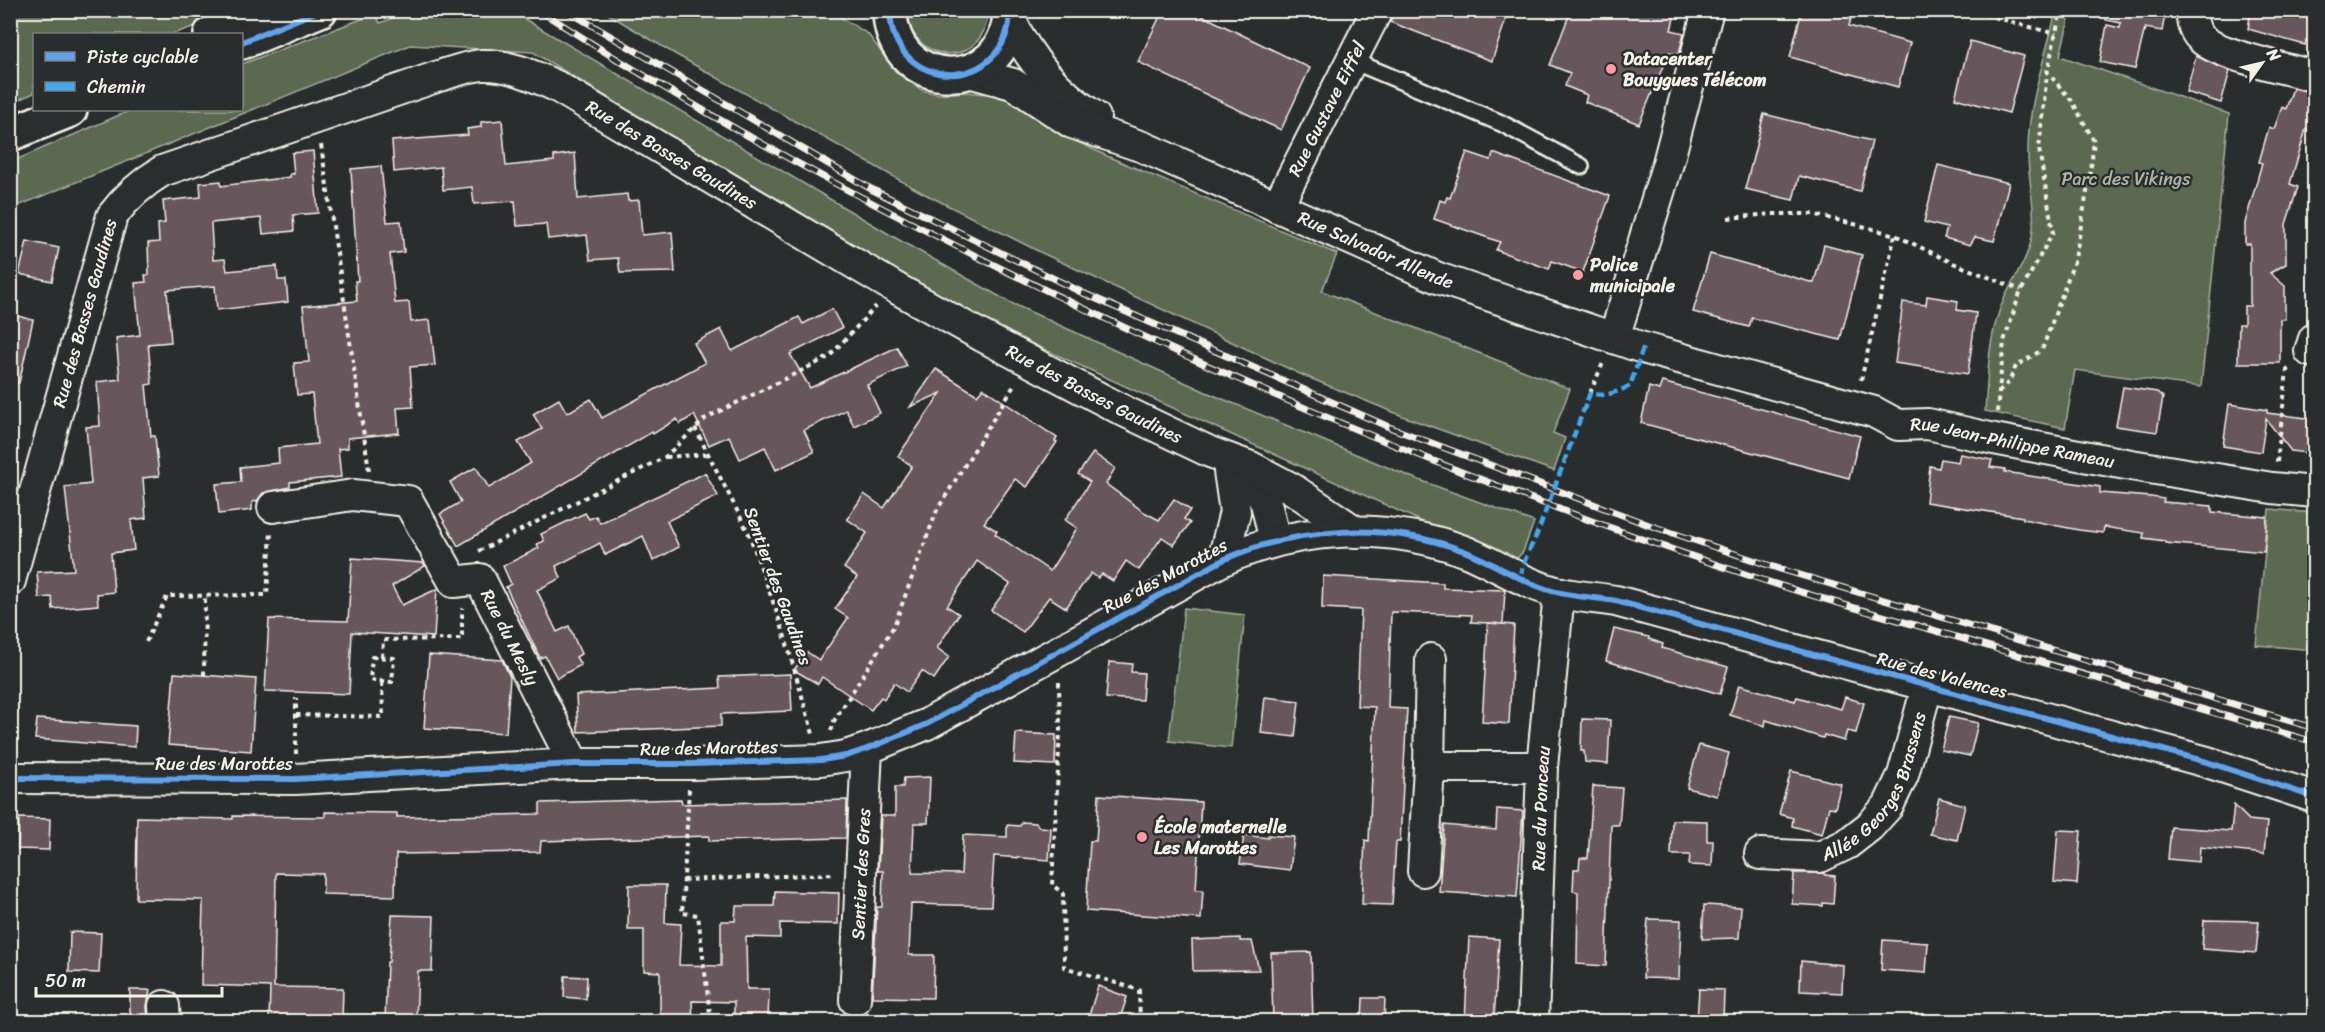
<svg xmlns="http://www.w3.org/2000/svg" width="2325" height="1032" font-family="Sriracha,sans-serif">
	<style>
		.green { fill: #5c6951; stroke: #a8ad9c; stroke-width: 1.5 }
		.building { fill: #68565d; stroke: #f4f1e8; stroke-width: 1.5 }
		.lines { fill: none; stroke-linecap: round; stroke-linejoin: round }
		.lane-casing { stroke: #f4f1e8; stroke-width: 20 }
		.street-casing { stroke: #f4f1e8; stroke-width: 34 }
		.secondary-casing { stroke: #f4f1e8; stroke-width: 38 }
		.path { stroke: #f4f1e8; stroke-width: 4; stroke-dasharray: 4.5 4.5; stroke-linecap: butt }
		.lane { stroke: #2a2d2e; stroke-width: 15 }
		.street { stroke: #2a2d2e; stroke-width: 30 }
		.secondary { stroke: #2a2d2e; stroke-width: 33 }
		.rail-casing { stroke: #f4f1e8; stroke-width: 7 }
		.rail { stroke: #2a2d2e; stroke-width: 4.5; stroke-dasharray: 14; stroke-linecap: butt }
		.quiet { stroke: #3fa9f5; stroke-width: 4.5; stroke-dasharray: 9 4.5; stroke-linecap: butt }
		.cycleway-casing { stroke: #2a2d2e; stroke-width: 10 }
		.cycleway { stroke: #60a3ed; stroke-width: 6 }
		.poi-dot { fill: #ff9aa2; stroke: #2a2d2e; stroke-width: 2 }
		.labels { text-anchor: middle; stroke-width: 5; stroke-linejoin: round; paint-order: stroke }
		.poi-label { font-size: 18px; font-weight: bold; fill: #f4f1e8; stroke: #2a2d2e; text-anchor: start }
		.street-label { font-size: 18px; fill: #f4f1e8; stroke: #2a2d2e }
		.park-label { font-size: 18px; fill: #b0b4a4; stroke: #2a2d2e }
	</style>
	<rect width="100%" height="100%" fill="#2a2d2e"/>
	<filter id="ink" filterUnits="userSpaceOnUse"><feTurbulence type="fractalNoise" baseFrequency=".0167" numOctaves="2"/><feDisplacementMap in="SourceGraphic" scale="12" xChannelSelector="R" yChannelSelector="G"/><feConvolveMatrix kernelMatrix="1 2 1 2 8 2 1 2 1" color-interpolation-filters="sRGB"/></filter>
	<g filter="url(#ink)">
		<g class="green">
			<polygon points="11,11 238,11 173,34 34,34 34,93 11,103"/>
			<polygon points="411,11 511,11 894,237 1011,303 1206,392 1411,477 1534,522 1523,552 1515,560 1482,549 956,309 533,52 410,45 11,209 11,162 131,110 242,110 242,64 375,14 380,23"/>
			<polygon points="603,11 830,11 868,34 896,72 922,90 939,94 967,92 1005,96 1059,133 1107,156 1337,254 1322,291 1570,389 1553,433 1565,438 1554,471 1405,417 1300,374 1042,253 921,192 675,54"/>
			<path d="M906 11H988C986 68 913 68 906 11Z"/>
			<path d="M2056 11H2071L2060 56 2229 114 2201 387 2075 370 2065 428 1985 411C1988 374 1988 334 2004 299 2013 279 2026 263 2031 241 2038 213 2027 178 2028 150 2028 103 2046 56 2056 11Z"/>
			<polygon points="2269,509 2314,513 2314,650 2256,645"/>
			<polygon points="1184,608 1245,615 1231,748 1169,741"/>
		</g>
		<g class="building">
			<polygon points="1163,10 1191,10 1310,68 1281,130 1138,62"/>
			<polygon points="1394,10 1509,10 1492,61 1390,22"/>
			<polygon points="1571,10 1676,10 1671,30 1684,33 1679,54 1669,52 1639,124 1585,102 1587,95 1565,86 1570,73 1550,65"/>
			<polygon points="1802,10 1853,10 1849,26 1910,43 1898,87 1790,57"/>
			<polygon points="2107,10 2166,10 2162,31 2145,28 2135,69 2100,62 2107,25 2120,28 2121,23 2106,20"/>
			<polygon points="2251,10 2314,10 2314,42 2306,40 2305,45 2248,29"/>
			<polygon points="1970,41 2024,56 2009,113 1955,98"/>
			<polygon points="2196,56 2230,71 2221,103 2186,92"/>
			<polygon points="2293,88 2314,93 2314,132 2306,129 2290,184 2298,187 2286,224 2286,264 2270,273 2285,286 2285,319 2280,319 2280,363 2238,363 2239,324 2244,324 2244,306 2250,306 2250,244 2245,244 2245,223 2262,163 2259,162 2269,127 2274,129 2282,107 2286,109"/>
			<polygon points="1764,114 1872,141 1860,191 1799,176 1793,200 1745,189"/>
			<polygon points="502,120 506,166 554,161 554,156 575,153 578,199 627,194 628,201 639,200 642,235 672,232 675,272 620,273 618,258 590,260 587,235 548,239 546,224 517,226 515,201 474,204 472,187 443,190 441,167 394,172 392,141 468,135 467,129 481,127 481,122"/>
			<polygon points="313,151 318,213 293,215 294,231 263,234 261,218 211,223 213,260 225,259 227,271 277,266 278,280 286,280 288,302 217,310 215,286 167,290 171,342 148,344 152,384 146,385 151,436 155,436 159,476 143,478 146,518 131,520 134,550 111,553 114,592 97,594 98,605 53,609 52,597 39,598 37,572 74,570 65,487 91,484 86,427 100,426 97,382 120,379 116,338 140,335 135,283 146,282 145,275 149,275 148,243 159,242 158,224 165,223 163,201 201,197 200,183 221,181 221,186 290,177 290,174 294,174 292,153"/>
			<polygon points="1467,152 1491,160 1493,153 1610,196 1583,272 1552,261 1549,269 1496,250 1500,242 1434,219 1440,200 1445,202 1447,197 1450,198"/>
			<polygon points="1938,165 2009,183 1994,241 1975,237 1970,245 1944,238 1947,228 1924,222"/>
			<polygon points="381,166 387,222 401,221 404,252 390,254 395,303 409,302 411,322 430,320 435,365 410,367 413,407 397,408 399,433 348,438 348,448 338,449 341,477 290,482 290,487 263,493 257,501 252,502 252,510 219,514 216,484 241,482 240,467 279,463 278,448 317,444 312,394 297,395 294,363 309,362 303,306 357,301 355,281 358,281 351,169"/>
			<polygon points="27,241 59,248 52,281 19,274"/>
			<polygon points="1824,245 1862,255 1840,340 1752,318 1749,327 1693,312 1710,254 1814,283"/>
			<polygon points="1927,296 1958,301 1957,310 1976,313 1968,374 1895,363 1903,302 1926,305"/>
			<polygon points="832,309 842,328 790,354 810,388 897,347 907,366 867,385 880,413 854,426 846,410 804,430 814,452 776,470 765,447 740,459 729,436 709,445 694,415 680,424 677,419 653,434 652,432 458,546 440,514 461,502 450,482 476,467 489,488 531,463 518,442 542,429 533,414 559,399 567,413 591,399 602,418 705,363 694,343 721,329 732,351 799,317 803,324"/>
			<polygon points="10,314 33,320 19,383 10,382"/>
			<polygon points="936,369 977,395 983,388 1057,438 1055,441 1057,442 1027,487 1015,479 984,523 997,531 995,534 1050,571 1077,528 1065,520 1090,482 1078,474 1093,453 1115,468 1106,484 1144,512 1159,520 1174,499 1190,510 1184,519 1190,523 1174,545 1162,537 1139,570 1126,561 1113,581 1102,574 1098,578 1091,573 1066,608 1049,597 1023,632 991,610 1010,584 977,561 947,606 959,614 937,648 949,657 934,679 922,671 907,692 894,683 884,699 881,697 871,710 822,677 818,684 794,670 807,652 819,660 848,618 835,609 857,577 844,568 867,533 847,519 864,494 884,508 912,466 898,456 941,393 910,407"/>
			<polygon points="1662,382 1860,436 1849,478 1641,423 1649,387 1659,390"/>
			<polygon points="2123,387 2157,392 2163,397 2157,432 2116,426"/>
			<polygon points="2229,404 2267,410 2267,413 2314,419 2314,454 2291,451 2266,419 2261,452 2223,446"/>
			<polygon points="1960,454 1992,460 1990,467 2005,469 2005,472 2100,487 2100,493 2151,497 2164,499 2163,502 2212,506 2212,512 2267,517 2264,552 2165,543 2165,541 2143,538 2144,533 2104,527 2103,533 2079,530 2023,519 2023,517 1926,502 1930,466 1939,468 1941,459 1958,462"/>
			<polygon points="705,473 718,496 667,521 679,547 653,561 643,536 605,555 600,543 556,566 561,578 537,590 557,632 569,626 581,654 576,657 581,665 557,678 545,656 540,658 506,587 511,584 503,566 539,548 537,544 544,541 541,534 585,513 589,519 596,516 600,523"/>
			<polygon points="352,558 424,563 425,566 392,586 402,605 437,589 434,637 352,632 349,694 265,691 269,619 348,621"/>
			<polygon points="1323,576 1443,583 1443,588 1505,590 1503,624 1471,622 1472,615 1391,612 1388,708 1407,709 1400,842 1396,842 1392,905 1362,904 1365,840 1369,841 1375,707 1357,706 1361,610 1322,608"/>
			<polygon points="1488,623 1514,625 1509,724 1482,722"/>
			<polygon points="1614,629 1649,637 1649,639 1663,644 1662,648 1728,667 1720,694 1606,661"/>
			<polygon points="429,655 502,660 510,677 506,733 424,728"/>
			<polygon points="1109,662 1132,664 1131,672 1144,673 1142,700 1106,698"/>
			<polygon points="174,673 256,679 251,751 168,745"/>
			<polygon points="790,674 792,711 721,714 721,726 578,732 576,695 720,688 719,677"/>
			<polygon points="1739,685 1795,701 1797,697 1841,709 1845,697 1864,703 1856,733 1847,731 1844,741 1824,735 1823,738 1766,720 1765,726 1730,715"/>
			<polygon points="1265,697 1299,701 1295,737 1261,733"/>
			<polygon points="1949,717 1978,723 1970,756 1941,750"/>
			<polygon points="37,719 136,726 135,747 35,739"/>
			<polygon points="1582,719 1610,720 1608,764 1585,762 1584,751 1581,751"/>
			<polygon points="1016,733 1056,735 1055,765 1014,763"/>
			<polygon points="1699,745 1729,753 1717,796 1687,788"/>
			<polygon points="1791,771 1841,784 1835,808 1829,807 1822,834 1792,826 1793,818 1779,814"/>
			<polygon points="930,777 928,823 914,823 912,873 961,874 963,835 1007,837 1007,825 1020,826 1022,822 1036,823 1039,827 1051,828 1049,860 994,856 991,906 911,904 909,955 934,955 933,998 872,997 877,907 882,907 883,871 878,871 881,816 895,816 895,787 903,787 904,778"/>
			<polygon points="1593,786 1622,788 1619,825 1611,825 1606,966 1577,964 1578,892 1573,891 1574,869 1579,869 1580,858 1588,858"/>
			<polygon points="1099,795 1201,802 1196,890 1203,890 1201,919 1086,911 1090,841 1096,841"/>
			<polygon points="1939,798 1965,805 1957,840 1930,834"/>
			<polygon points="681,799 682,804 847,800 846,838 709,841 709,836 541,841 540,852 396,854 395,896 323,894 323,874 276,873 274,987 343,988 342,1022 269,1022 270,987 201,985 203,900 136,899 137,817 233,819 233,816 325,817 325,812 397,813 397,817 540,814 540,803"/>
			<polygon points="2234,805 2249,820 2267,822 2264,854 2200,847 2199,862 2168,859 2171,827 2231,831"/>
			<polygon points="1497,809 1523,811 1517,897 1439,892 1444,825 1496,830"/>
			<polygon points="19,818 50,819 49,850 18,849"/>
			<polygon points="1672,820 1707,821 1707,841 1713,841 1712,866 1689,865 1690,855 1671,855"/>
			<polygon points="2058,830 2081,831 2077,884 2054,882"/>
			<polygon points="1244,835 1268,838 1268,835 1294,837 1290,870 1240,864"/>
			<polygon points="1794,873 1825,873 1825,875 1835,876 1833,904 1823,903 1823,906 1792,904"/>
			<polygon points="629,885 666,885 665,923 681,924 679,965 721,966 721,921 735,921 736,906 774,906 775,891 839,893 838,924 780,923 780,938 746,937 747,989 769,989 768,1022 738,1022 734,1019 734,1002 692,1001 693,1020 660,1022 660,972 644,971 644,930 628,930"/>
			<polygon points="1704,905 1741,907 1739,938 1702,939"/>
			<polygon points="392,915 434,916 432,971 418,971 416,1022 385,1022 387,962 389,962"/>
			<polygon points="1648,919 1681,920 1679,979 1643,978"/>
			<polygon points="2204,920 2259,921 2256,953 2202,949"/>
			<polygon points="70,932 101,933 99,973 69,972"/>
			<polygon points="1469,937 1499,939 1494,1022 1465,1022"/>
			<polygon points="1240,938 1240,941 1252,941 1259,970 1193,971 1192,940"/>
			<polygon points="1883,940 1928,943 1926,973 1881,970"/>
			<polygon points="1311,952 1313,1022 1273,1021 1271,953"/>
			<polygon points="1801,961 1843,965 1842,993 1800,991"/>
			<polygon points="565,976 587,977 586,999 564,997"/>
			<polygon points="1098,986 1127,997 1119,1022 1087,1022"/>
			<polygon points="1699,989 1724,990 1723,1022 1697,1022"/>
			<polygon points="130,990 150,990 147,1006 148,1022 130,1022"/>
			<polygon points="1363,998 1385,998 1384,1022 1362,1022"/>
		</g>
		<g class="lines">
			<defs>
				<polyline id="lane" points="1353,61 1501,123 1581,166"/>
				<g id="street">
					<path d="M2191 10C2192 20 2193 30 2200 37 2215 55 2289 69 2314 76"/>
					<path d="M1010 19C1029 60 1056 92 1095 117"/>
					<path id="s1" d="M969 72 1013 84 1072 123 1143 147 1438 278 1643 348 1874 412 1898 425 1928 424 1994 439 2131 465 2272 488 2314 492"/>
					<path id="s2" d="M1277 207 1377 10"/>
					<polyline points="1614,338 1668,163 1708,10"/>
					<polyline points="2310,351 2314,339"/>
					<polyline points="1232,473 1261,494 1266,503 1275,541"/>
					<path id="s3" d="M273 507 353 495 408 501 454 582 480 579 574 764"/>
					<polyline points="1223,560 1235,512 1229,471"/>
					<path id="s4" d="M10 581 112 216C127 196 142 183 162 171L439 76C453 72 468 66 482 65 508 64 532 75 556 86L894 287 982 336 1126 412 1210 452 1251 467 1291 488 1356 532"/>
					<polyline points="1429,767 1431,659"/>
					<path d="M10 778 295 779 574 764H691L821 760 846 756 867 749 927 724 1223 560C1299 526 1386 522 1464 551 1495 563 1529 587 1561 593 1579 597 1598 598 1616 601L2207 762 2314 797"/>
					<path id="s5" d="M1760 854 1820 857 1847 844 1870 826 1888 806 1903 775 1927 687"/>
					<polyline points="1423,871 1429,767 1542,767"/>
					<path id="s6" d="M855 1000 867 749"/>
					<polyline points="164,1006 165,1022"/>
					<path id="s7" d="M1533 1022 1542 767 1559 593"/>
				</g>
				<g id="secondary">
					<path d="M890 10C891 95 1009 96 1010 10"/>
					<polyline points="211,34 263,13"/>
					<polyline points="242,42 320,10"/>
					<polyline points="10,134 70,110"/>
				</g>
			</defs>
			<use href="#lane" class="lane-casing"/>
			<use href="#street" class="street-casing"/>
			<use href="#secondary" class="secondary-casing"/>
			<g class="path">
				<polyline points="1968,10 2056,34"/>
				<polyline points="321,145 369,470"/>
				<polyline points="1728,218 1771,214 1812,214 1862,226 1895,235 1953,263 2021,290"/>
				<polyline points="1861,380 1895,235"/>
				<polyline points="1999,392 2009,382 2016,366 2042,350 2075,259 2090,175 2094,141 2072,101 2048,73"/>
				<polyline points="1590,393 1603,363"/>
				<polyline points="1997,412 2004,341 2020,293 2053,232 2039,149 2047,73 2061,10"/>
				<polyline points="695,428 749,534 782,627 813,734"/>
				<polyline points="666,457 709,454"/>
				<polyline points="2277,462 2287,370 2291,367"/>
				<polyline points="479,551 665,457 706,418 829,357 876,306"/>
				<polyline points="146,642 167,596 267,595 271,532"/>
				<polygon points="372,657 394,658 392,682 370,680"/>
				<polyline points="382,657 383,640 462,639 462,608"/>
				<polyline points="204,675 205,596"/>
				<polyline points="1059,682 1060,731 1052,885 1063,893 1064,967 1139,990 1140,1022"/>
				<polyline points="296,715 383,717 382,681"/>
				<polyline points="831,731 834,721 894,626 937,510 1015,384"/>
				<polyline points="296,754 296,698"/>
				<polyline points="689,789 682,913 698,915 711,1022"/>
				<polyline points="683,880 835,874"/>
			</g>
			<use href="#lane" class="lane"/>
			<use href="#street" class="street"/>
			<use href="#secondary" class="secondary"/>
			<defs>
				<g id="rail">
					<path d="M539 10C688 107 845 191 1004 270 1250 391 1505 496 1766 581 1824 600 1884 616 1943 633 2066 670 2190 706 2314 742"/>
					<polyline points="566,10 871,189 1083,293 1389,427 1649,525 1780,569 2314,728"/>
				</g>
			</defs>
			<use href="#rail" class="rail-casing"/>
			<use href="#rail" class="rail"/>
			<g class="quiet">
				<polyline points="10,17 23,10"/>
				<path d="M1521 577 1522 566 1537 534 1590 393C1604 398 1617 392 1630 386L1643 348"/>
			</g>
			<defs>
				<g id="cycleway">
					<path d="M890 10C891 95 1009 96 1010 10"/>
					<polyline points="242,42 320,10"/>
					<path d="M10 778 295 779 574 764H691L821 760 846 756 867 749 927 724 1223 560C1299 526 1386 522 1464 551 1495 563 1529 587 1561 593 1579 597 1598 598 1616 601L2207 762 2314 797"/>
				</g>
			</defs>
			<use href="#cycleway" class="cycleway-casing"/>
			<use href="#cycleway" class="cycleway"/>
		</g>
	</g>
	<g class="poi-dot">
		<circle cx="1611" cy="69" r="6"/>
		<circle cx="1578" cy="275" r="6"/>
		<circle cx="1142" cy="837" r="6"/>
	</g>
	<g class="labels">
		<g class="poi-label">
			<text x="1623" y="65">Datacenter<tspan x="1623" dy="21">Bouygues Télécom</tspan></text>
			<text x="1590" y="271">Police<tspan x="1590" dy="21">municipale</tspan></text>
			<text x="1154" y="833">École maternelle<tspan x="1154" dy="21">Les Marottes</tspan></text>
		</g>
		<g class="street-label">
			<text dy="6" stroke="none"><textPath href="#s2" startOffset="110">Rue Gustave Eiffel</textPath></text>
			<text dy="6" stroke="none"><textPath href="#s4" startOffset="996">Rue des Basses Gaudines</textPath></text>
			<text dy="6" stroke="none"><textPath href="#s1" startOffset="446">Rue Salvador Allende</textPath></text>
			<text dy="6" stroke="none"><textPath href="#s4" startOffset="278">Rue des Basses Gaudines</textPath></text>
			<text dy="6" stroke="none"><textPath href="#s4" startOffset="1482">Rue des Basses Gaudines</textPath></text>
			<text dy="6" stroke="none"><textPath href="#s1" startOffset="1114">Rue Jean-Philippe Rameau</textPath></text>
			<text transform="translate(1165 576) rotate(-28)" y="6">Rue des Marottes</text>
			<text transform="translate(778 586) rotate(70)" y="6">Sentier des Gaudines</text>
			<text dy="6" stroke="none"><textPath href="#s3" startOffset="321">Rue du Mesly</textPath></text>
			<text transform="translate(1942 675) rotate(15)" y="6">Rue des Valences</text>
			<text transform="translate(709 748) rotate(-1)" y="6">Rue des Marottes</text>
			<text x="224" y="770">Rue des Marottes</text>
			<text dy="6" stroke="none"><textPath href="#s5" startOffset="154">Allée Georges Brassens</textPath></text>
			<text dy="6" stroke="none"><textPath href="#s7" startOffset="214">Rue du Ponceau</textPath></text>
			<text dy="6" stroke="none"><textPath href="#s6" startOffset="126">Sentier des Gres</textPath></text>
		</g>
		<g class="park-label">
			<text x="2126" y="185">Parc des Vikings</text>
		</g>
	</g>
	<rect width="2325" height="1032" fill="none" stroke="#2a2d2e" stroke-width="36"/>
	<rect x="18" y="18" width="2289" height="996" fill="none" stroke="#f4f1e8" stroke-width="2" filter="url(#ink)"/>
	<rect x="33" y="33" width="210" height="78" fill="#2a2d2e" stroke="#7b7b78" stroke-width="1.5"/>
	<rect x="45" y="52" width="30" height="9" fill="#60a3ed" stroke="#7b7b78" stroke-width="1.5"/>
	<text x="87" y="63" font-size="18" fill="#f4f1e8">Piste cyclable</text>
	<rect x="45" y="82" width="30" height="9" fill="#3fa9f5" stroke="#7b7b78" stroke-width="1.5"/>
	<text x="87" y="93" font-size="18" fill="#f4f1e8">Chemin</text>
	<g transform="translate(2262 63) rotate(56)" stroke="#2a2d2e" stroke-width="4.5" paint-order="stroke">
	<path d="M0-4.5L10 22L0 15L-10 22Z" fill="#f4f1e8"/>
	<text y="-9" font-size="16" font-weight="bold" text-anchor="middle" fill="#f4f1e8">N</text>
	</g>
	<path d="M36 987v9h186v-9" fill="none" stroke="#f4f1e8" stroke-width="3"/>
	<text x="45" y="987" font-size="18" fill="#f4f1e8" stroke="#2a2d2e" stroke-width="4.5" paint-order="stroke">50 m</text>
</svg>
